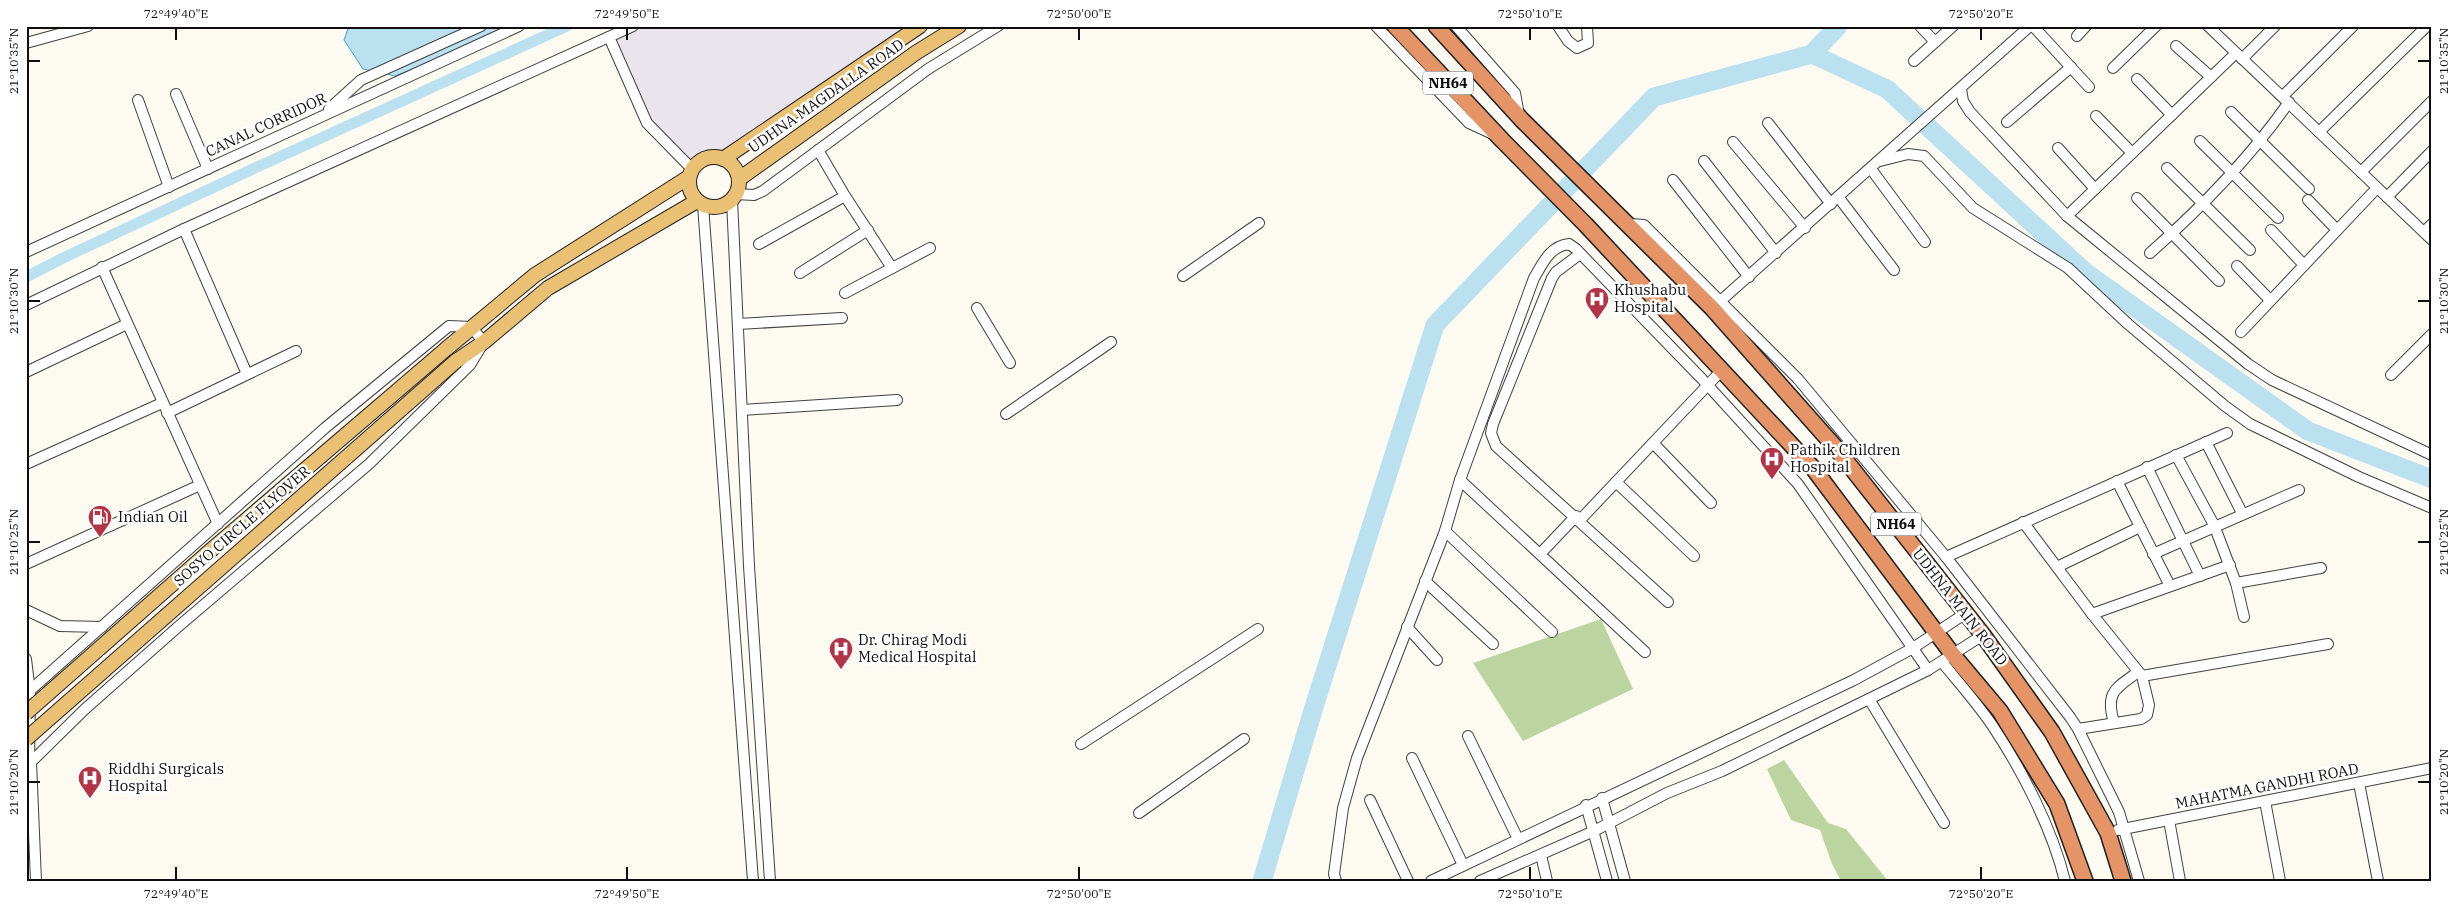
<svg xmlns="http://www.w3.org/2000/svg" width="2458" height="907" font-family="'IBM Plex Serif',serif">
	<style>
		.industrial { fill: #eae4ec }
		.forest { fill: #bcd49f }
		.water { fill: #bbe1f0; stroke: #499cbf }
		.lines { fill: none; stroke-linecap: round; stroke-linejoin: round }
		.canal { stroke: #bbe1f0; stroke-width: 11 }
		.river { stroke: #bbe1f0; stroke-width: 19 }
		.minor-casing { stroke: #414141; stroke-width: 12 }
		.major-casing { stroke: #1f1f1f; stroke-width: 16 }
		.highway-casing { stroke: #1f1f1f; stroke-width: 18 }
		.minor { stroke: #fff; stroke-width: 10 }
		.major { stroke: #eac174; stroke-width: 14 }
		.highway { stroke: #e59468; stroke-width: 15 }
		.major-bridge-casing { stroke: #1f1f1f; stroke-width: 16; stroke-linecap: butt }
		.major-bridge { stroke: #eac174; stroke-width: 14 }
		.ticks { fill: none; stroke: #0e0e0e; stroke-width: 2 }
		.labels { text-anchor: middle; stroke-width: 5; stroke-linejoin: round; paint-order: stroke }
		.shield { fill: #fff; stroke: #565656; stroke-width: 1 }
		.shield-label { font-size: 14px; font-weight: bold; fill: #0e0e0e }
		.street-label { font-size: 15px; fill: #0e0e0e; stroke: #fff }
		.poi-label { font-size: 15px; fill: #0e0e0e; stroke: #fff; text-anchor: start }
		.neatline { fill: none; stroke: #0e0e0e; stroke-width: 2 }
		.ticks-label { font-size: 12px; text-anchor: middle; fill: #0e0e0e }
	</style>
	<rect width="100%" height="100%" fill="#fdfaf1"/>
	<polygon class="industrial" points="639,26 916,26 724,157 706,157 693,165 655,130 612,39"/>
	<g class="forest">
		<polygon points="1601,619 1633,689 1523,741 1473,663"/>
		<polygon points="1784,760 1828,823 1846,829 1888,881 1841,881 1832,864 1820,830 1791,820 1767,769"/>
	</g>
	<polygon class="water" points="349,26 517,26 395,76 363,69 344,40"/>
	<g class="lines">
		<polyline class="canal" points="26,277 63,258 242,174 567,26"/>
		<g class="river">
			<polyline points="1812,54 1838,26"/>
			<polyline points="1262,881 1314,707 1435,325 1654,97 1812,54 1887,89 2085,272 2308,431 2432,479"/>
		</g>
		<defs>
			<g id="minor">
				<polyline points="1376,26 1469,123 1495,135"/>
				<polyline points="1456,26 1515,93 1519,115"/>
				<polyline points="1558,26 1568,41 1577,48 1588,43 1587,26"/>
				<polyline points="1920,26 1935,42"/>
				<polyline points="2033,26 2089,87"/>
				<polyline points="2208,26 2432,240"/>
				<polyline points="2077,36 2086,26"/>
				<polyline points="609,37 647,123 692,169"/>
				<polyline points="26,43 88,26"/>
				<polyline points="2176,46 2211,77"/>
				<polyline points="2242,59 2275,26"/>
				<polyline points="1914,61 1953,26"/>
				<polyline points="2113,68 2156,26"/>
				<polyline points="2137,79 2172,115"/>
				<polyline points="1961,89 1963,101 1970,112 2067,216 2248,364 2272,380 2432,455"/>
				<polyline points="176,94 208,169"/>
				<polyline points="2283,96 2353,26"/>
				<polyline points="138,100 169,187"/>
				<polyline points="329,109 361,80 481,26"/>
				<polyline points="2231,112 2309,189"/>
				<polyline points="2096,116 2132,153"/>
				<polyline points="2007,122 2071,67"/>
				<polyline points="1768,123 1831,204"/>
				<polyline points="2319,132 2427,26"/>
				<polyline points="2200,141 2278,218"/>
				<polyline points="1733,142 1805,228"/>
				<polyline points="2058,148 2095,189"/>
				<polyline points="818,150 845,196 892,268"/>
				<polyline points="1704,161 1776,253"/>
				<polyline points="1880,161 1908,154 1924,156 1973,208 2068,268 2128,324 2225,406 2250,424 2359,477 2432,508"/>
				<polyline points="2167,168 2250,250"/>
				<polyline points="1871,169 1925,242"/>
				<polyline points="2361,172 2432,101"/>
				<polyline points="1673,180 1749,277"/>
				<polyline points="736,194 754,195 763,191 928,69 998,26"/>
				<polyline points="2387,197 2432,151"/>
				<polyline points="1839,198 1894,270"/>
				<polyline points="2137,198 2219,281"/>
				<polyline points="732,200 749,566 770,881"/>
				<polyline points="2308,200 2337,230"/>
				<polyline points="703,205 753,881"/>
				<polyline points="2067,216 2235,54"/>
				<polyline points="1630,224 1644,225 1798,379 1946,557 2070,717 2078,729 2119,812 2139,881"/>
				<polyline points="184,229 247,374"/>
				<polyline points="2271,230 2304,265"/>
				<polyline points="2424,232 2432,224"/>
				<polyline points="759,244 845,196"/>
				<polyline points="26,252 519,26"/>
				<path d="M2150 253C2201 208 2250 158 2289 102"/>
				<polyline points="1580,254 1556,272 1552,278 1493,424 1491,433 1496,446 1668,602"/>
				<polyline points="2237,266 2270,300"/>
				<polyline points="102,267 218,524"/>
				<polyline points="800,273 868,230"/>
				<polyline points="1183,276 1259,223"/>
				<polyline points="845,293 930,248"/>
				<polyline points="1717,304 2030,26"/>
				<polyline points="26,305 184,229 633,26"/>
				<polyline points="977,308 1010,363"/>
				<polyline points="738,324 842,318"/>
				<polyline points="2241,332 2377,188"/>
				<polyline points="26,372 127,324"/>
				<polyline points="2391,375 2432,334"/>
				<polyline points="742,410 897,400"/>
				<polyline points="167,413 296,351"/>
				<polyline points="1006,414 1111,342"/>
				<polyline points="2206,442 2242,513"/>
				<polyline points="1653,443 1711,503"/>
				<polyline points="2176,455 2214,525 2236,583 2244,617"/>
				<polyline points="26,464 162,403"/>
				<polyline points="2147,467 2200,576"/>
				<polyline points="1460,480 1645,652"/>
				<polyline points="2117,481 2170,586"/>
				<polyline points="1616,482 1694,556"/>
				<polyline points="1580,520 1722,370"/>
				<polyline points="2023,522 2092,614 2142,676 2149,705 2147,715 2141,719 2078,729"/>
				<polyline points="1445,531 1552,632"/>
				<polyline points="1540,554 1576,516"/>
				<polyline points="2153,554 2299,490"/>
				<polyline points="1946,557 2227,433"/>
				<polyline points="26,564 200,485"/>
				<polyline points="2057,567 2140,527"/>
				<polyline points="1425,581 1493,644"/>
				<polyline points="2236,583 2321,568"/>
				<polyline points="26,610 60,626 102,627"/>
				<polyline points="2092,614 2230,565"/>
				<polyline points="1407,627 1437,660"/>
				<polyline points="26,659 30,692 29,764"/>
				<path d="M1942 662C1959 683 1977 703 1992 725 2022 770 2052 828 2065 881"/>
				<polyline points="2142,676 2328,644"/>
				<polyline points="26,694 325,428 449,326 471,327 484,342 470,365 369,464 179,626 85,709 31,762 36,881"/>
				<polyline points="1869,699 1944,823"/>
				<path d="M2114 723C2105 692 2115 689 2138 672"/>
				<polyline points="1468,736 1518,839"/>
				<polyline points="1081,744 1258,629"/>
				<polyline points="1412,758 1463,865"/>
				<polyline points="2359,783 2378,881"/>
				<polyline points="1602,798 1625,881"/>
				<polyline points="1370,800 1408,881"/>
				<polyline points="2265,801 2280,881"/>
				<polyline points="1586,805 1607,881"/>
				<polyline points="1139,813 1244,739"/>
				<polyline points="2169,820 2180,881"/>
				<polyline points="2118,830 2432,768"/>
				<polyline points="1541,855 1547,881"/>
				<path d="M1336 881 1334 874 1343 808 1357 758 1445 531 1460 480 1534 278C1543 263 1550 246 1569 244L1576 249 1702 379 1798 484 1928 670"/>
				<polyline points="1431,881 1854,680 1913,648 1966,613"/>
				<polyline points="1480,881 1594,831 1667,793 1722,771 1928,670 1983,635"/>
			</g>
			<g id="major">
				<circle cx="714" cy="182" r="25"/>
				<polyline points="723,159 920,26"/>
				<polyline points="739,179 917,52 959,26"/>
				<polyline points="446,349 535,275 689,177"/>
				<polyline points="456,361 484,342 548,288 697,201"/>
			</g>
			<g id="highway">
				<polyline points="1395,26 1502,140 1586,225 1813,468 1953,655 2000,711 2057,804 2085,881"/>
				<polyline points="1436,26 1522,120 1712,308 1835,447 1983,635 2052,732 2108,833 2123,881"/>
			</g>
		</defs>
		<use href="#minor" class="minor-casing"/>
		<use href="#major" class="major-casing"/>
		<use href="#highway" class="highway-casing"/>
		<use href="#minor" class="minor"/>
		<use href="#major" class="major"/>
		<use href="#highway" class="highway"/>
		<defs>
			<g id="major-bridge">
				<polyline points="26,713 210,551 446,349"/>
				<polyline points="26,739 456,361"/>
			</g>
		</defs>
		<use href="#major-bridge" class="major-bridge-casing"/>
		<use href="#major-bridge" class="major-bridge"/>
	</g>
	<path class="ticks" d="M176 28V40M627 28V40M1079 28V40M1530 28V40M1981 28V40M28 61H40M2418 61H2430M28 301H40M2418 301H2430M28 542H40M2418 542H2430M28 782H40M2418 782H2430M176 867V880M627 867V880M1079 867V880M1530 867V880M1981 867V880"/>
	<defs>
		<symbol id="hospital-pin" viewBox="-11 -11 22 30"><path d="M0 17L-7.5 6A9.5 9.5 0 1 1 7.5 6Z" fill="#af3547" stroke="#fff"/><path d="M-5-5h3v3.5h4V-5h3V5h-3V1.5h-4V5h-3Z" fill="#fff"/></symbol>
		<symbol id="fuel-pin" viewBox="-11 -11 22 30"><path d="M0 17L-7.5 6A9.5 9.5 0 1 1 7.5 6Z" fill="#af3547" stroke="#fff"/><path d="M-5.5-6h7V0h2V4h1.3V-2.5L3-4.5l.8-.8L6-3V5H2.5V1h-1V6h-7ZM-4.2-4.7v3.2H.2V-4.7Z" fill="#fff"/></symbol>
	</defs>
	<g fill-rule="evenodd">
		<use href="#hospital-pin" x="1583" y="285" width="28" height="38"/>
		<use href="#hospital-pin" x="1758" y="445" width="28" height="38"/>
		<use href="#fuel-pin" x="86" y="503" width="28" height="38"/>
		<use href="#hospital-pin" x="827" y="635" width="28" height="38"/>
		<use href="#hospital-pin" x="76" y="764" width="28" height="38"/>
	</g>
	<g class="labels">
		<g class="shield">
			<rect x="1423" y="71.5" width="50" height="23" rx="4"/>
			<rect x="1871" y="512.5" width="50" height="23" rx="4"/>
		</g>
		<g class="shield-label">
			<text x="1448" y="88">NH64</text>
			<text x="1896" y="529">NH64</text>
		</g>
		<g class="street-label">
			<text transform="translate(826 96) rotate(-35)" y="5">UDHNA MAGDALLA ROAD</text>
			<text transform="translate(266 125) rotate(-25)" y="5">CANAL CORRIDOR</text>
			<text transform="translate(242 526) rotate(-41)" y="5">SOSYO CIRCLE FLYOVER</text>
			<text transform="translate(1960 607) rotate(52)" y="5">UDHNA MAIN ROAD</text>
			<text transform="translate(2267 786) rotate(-11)" y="5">MAHATMA GANDHI ROAD</text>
		</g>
		<g class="poi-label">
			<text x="1614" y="295">Khushabu<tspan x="1614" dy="17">Hospital</tspan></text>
			<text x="1790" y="455">Pathik Children<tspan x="1790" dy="17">Hospital</tspan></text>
			<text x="118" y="522">Indian Oil</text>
			<text x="858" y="645">Dr. Chirag Modi<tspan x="858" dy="17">Medical Hospital</tspan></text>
			<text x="108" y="774">Riddhi Surgicals<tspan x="108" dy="17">Hospital</tspan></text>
		</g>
	</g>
	<rect width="2458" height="907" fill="none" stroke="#ffffff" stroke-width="55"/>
	<rect x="28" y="28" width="2402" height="852" class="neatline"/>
	<g class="ticks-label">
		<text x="176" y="18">72°49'40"E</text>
		<text x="627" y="18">72°49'50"E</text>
		<text x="1079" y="18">72°50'00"E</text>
		<text x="1530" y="18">72°50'10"E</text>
		<text x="1981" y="18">72°50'20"E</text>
		<text transform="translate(14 61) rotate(-90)" y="4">21°10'35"N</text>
		<text transform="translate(2444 61) rotate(-90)" y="4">21°10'35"N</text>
		<text transform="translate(14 301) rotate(-90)" y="4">21°10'30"N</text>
		<text transform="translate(2444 301) rotate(-90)" y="4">21°10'30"N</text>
		<text transform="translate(14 542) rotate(-90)" y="4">21°10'25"N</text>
		<text transform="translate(2444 542) rotate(-90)" y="4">21°10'25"N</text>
		<text transform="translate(14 782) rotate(-90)" y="4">21°10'20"N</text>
		<text transform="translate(2444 782) rotate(-90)" y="4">21°10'20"N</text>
		<text x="176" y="898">72°49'40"E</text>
		<text x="627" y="898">72°49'50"E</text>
		<text x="1079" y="898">72°50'00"E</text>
		<text x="1530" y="898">72°50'10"E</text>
		<text x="1981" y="898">72°50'20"E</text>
	</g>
</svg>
